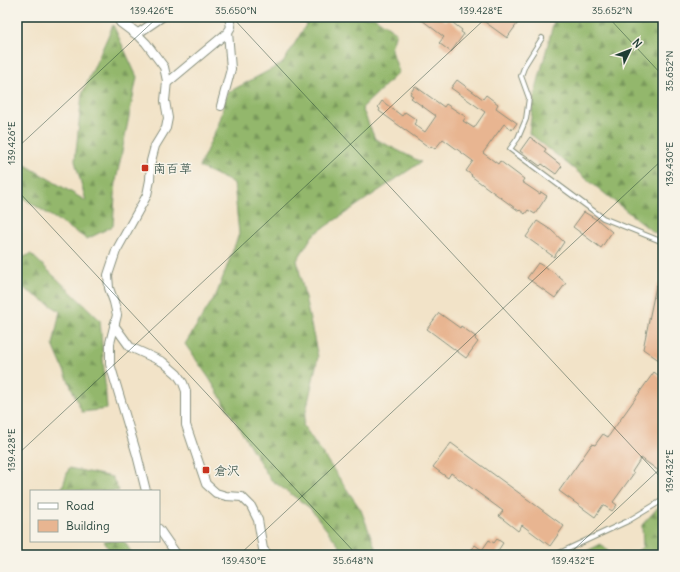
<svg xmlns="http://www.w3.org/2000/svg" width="680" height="572" font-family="Delius,'Klee One',sans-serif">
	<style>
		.forest { fill: url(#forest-firs); stroke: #597a50 }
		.building { fill: #e8b591 }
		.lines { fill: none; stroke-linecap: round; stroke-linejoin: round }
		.service-casing { stroke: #88907e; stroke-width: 6 }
		.minor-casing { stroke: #88907e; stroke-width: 10 }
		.tertiary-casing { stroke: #88907e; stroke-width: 12 }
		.service { stroke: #fff; stroke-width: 4 }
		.minor { stroke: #fff; stroke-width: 8 }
		.tertiary { stroke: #fff; stroke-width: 10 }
		.ticks { fill: none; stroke: #1f3d34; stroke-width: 1; stroke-opacity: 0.45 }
		.poi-dot { fill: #c8321e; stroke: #f7f3e8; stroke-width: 1.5 }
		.labels { text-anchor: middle; stroke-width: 3; stroke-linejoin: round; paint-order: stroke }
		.poi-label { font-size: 13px; fill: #1f3d34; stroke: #f7f3e8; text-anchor: start }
		.neatline { fill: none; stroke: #1f3d34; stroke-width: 1.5 }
		.ticks-label { font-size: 10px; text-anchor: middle; fill: #1f3d34 }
	</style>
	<defs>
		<pattern id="forest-firs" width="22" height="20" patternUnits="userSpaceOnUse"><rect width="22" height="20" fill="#93b76c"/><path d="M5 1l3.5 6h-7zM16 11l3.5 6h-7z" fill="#77965a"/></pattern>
	</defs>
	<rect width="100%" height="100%" fill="#f7f3e8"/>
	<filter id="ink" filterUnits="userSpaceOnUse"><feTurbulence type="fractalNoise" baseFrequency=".025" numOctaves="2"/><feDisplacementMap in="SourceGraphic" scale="8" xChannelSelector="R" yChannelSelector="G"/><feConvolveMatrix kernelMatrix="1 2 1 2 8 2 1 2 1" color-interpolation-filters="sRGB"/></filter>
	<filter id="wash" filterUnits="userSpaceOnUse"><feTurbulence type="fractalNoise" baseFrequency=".012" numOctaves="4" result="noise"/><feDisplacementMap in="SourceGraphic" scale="16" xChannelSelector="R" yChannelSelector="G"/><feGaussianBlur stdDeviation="0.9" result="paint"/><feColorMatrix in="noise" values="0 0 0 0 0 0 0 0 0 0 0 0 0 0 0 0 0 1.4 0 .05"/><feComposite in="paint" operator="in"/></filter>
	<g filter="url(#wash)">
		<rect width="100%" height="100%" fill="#f2e3c8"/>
		<g class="forest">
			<polygon points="305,17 374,17 396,32 391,49 399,72 362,108 375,139 421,162 313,235 297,260 318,357 303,425 361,510 378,555 346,555 310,508 270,479 209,378 185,344 217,293 239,234 234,183 199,167 219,123 227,93 283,63 307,23"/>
			<polygon points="555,17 663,17 663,236 653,232 529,133 534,97"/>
			<polygon points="113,25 137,77 116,181 113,226 87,239 17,194 17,160 86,201 75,161 82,94"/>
			<polygon points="31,254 100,320 107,409 82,412 53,345 60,311 17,284 17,260"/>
			<polygon points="69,468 112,477 119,491 61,491"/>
			<polygon points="663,502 663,555 632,555 643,547 642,525"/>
			<polygon points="104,541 124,541 133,555 112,555"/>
			<polygon points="601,544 611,555 579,555"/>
		</g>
		<g id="blocks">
			<g class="building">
				<polygon points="418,17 440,17 446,21 448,19 462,30 461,32 464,34 451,52 439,43 444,37"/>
				<polygon points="478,17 522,17 507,38"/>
				<polygon points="457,80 483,99 486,95 498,104 496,108 517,123 512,130 504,124 483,153 498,164 500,161 524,179 522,182 540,194 541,192 547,196 535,214 528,210 525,214 520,210 519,211 471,176 472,175 466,171 473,161 443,139 435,149 431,146 430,148 379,111 380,109 378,107 382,101 402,116 405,112 417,120 414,124 425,132 436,116 411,98 413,96 410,94 415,86 444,107 446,104 466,117 463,121 474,128 485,112 451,88"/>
				<polygon points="530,137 546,149 544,152 562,166 556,174 542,164 540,166 520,151"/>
				<polygon points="584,212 599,221 612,232 601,248 573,227"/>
				<polygon points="537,221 551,230 564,242 554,257 526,237"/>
				<polygon points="538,263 553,272 566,283 555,298 527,278"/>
				<polygon points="663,281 663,363 643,349 656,286"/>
				<polygon points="439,313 460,328 461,326 476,337 475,339 478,342 466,358 427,329"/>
				<polygon points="654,372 663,379 663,474 641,458 632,472 634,473 613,502 617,505 612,511 603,505 595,517 559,491 592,444 595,445 603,434 608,437"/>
				<polygon points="451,443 564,526 550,546 522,525 518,531 499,516 503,511 451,473 448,478 433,467"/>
				<polygon points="497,539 503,543 495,555 468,555 475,545 482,550 489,540 494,543"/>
			</g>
		</g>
	</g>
	<g filter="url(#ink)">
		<use href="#blocks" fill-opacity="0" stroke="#88907e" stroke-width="1"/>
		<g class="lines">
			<defs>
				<g id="service">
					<polyline points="542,38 525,65 521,76 529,98 526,119 518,138 510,149 603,218 663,242"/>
					<polyline points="555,555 628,521 663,500"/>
				</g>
				<g id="minor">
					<polyline points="167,83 228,32 231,27 229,17"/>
					<polyline points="221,106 231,69 228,32"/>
					<polyline points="114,325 130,347 163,362 177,374 183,383 186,391 186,425 206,484 216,493 226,496 242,497 251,506 258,520 263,549 268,555"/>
					<polyline points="146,491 137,455 110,364 110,343 117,315 114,302 109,288 108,275 116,251 147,195 150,180 151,161 155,146 166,128 168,118 165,101 167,81 164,67 146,43 137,34 162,17"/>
					<polyline points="159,529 177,555"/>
				</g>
				<polyline id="tertiary" points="118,17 121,22 137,34"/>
			</defs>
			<use href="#service" class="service-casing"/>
			<use href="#minor" class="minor-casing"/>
			<use href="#tertiary" class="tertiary-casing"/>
			<use href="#service" class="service"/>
			<use href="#minor" class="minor"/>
			<use href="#tertiary" class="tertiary"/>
		</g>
	</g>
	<path class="ticks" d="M232 17 663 480M608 17 663 76M17 148 158 17M17 190 357 555M17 455 487 17M239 555 663 159M568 555 663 466"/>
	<g class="poi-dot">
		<rect x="141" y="164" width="8" height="8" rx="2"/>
		<rect x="202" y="466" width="8" height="8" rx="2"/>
	</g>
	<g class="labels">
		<g class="poi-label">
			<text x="153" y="173">南百草</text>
			<text x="214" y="475">倉沢</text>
		</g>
	</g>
	<rect width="680" height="572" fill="none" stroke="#f7f3e8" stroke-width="44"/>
	<rect x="30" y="490" width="130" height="52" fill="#f7f3e8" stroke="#a1aaa0"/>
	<rect x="38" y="503" width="20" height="6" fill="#ffffff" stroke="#a1aaa0"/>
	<text x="66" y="510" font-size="12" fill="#1f3d34">Road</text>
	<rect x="38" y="520" width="20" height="12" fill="#e8b591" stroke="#a1aaa0"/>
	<text x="66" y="530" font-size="12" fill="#1f3d34">Building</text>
	<g transform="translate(630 50) rotate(47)" stroke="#f7f3e8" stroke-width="3" paint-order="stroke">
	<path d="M0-3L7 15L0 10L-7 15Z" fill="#1f3d34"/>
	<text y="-6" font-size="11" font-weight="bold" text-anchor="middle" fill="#1f3d34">N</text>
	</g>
	<rect x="22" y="22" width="636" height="528" class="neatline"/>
	<g class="ticks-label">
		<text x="152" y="14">139.426°E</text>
		<text x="236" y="14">35.650°N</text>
		<text x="481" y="14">139.428°E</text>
		<text x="612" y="14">35.652°N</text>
		<text transform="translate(669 71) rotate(-90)" y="4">35.652°N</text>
		<text transform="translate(11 143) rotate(-90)" y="4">139.426°E</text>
		<text transform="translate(669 164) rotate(-90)" y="4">139.430°E</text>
		<text transform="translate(11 450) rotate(-90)" y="4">139.428°E</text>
		<text transform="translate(669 471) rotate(-90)" y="4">139.432°E</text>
		<text x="244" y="564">139.430°E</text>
		<text x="353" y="564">35.648°N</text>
		<text x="573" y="564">139.432°E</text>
	</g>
</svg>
